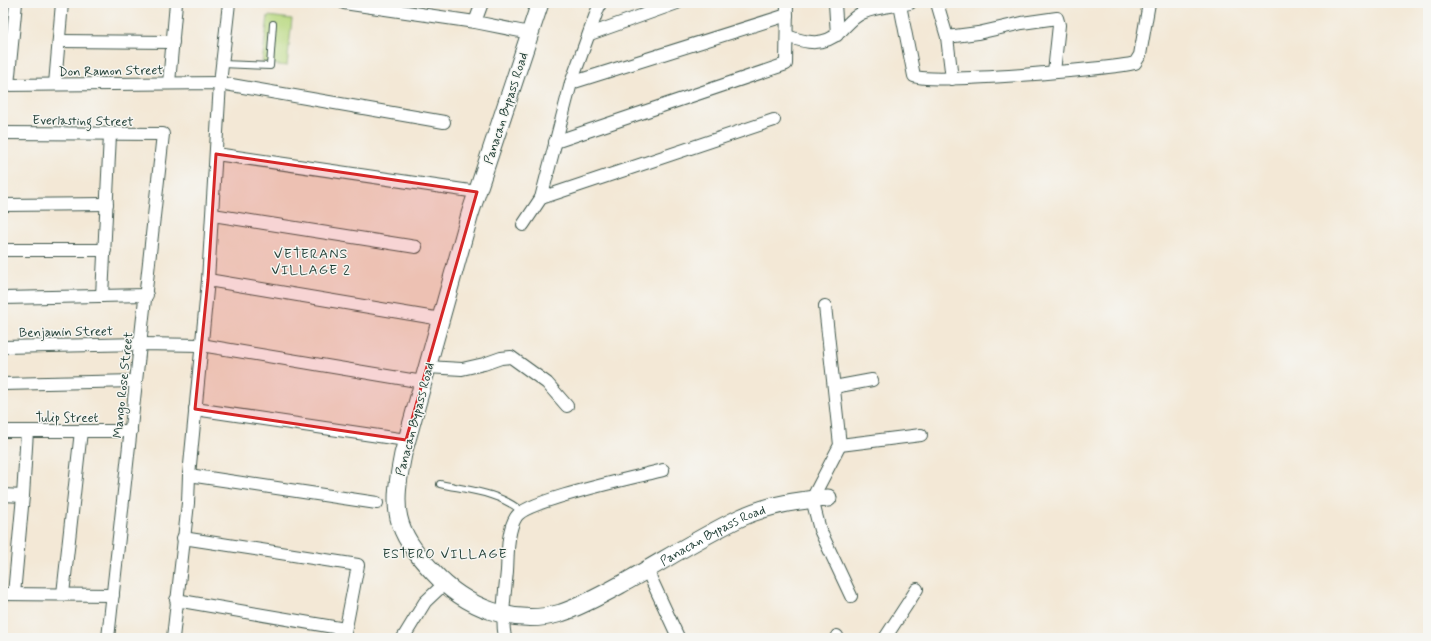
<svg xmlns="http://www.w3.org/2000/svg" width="1431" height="641" font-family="Mynerve,sans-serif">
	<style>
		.pitch { fill: #b8d87f; stroke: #6c8a5a }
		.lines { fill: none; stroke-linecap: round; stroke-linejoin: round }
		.service-casing { stroke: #3f574c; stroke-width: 8 }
		.minor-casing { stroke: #3f574c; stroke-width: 14 }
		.secondary-casing { stroke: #3f574c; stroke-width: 19 }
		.service { stroke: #fff; stroke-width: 6 }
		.minor { stroke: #fff; stroke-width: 12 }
		.secondary { stroke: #fff; stroke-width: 17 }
		.marked { fill: #d62828; fill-opacity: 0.2; stroke: #d62828; stroke-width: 3; stroke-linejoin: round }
		.labels { text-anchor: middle; stroke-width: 3; stroke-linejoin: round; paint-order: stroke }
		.street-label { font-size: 13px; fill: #1f3d34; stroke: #f6f6f2 }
		.neighbourhood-label { font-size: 14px; letter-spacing: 1px; fill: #1f3d34; stroke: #f6f6f2 }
	</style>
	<rect width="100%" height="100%" fill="#f6f6f2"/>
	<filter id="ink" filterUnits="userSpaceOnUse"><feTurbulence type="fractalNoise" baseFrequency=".025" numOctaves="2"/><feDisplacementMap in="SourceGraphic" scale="8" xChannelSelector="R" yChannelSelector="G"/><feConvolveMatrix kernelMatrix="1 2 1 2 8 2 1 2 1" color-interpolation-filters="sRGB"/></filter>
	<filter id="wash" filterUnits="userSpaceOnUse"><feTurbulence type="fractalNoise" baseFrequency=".012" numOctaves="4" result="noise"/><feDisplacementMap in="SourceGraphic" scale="16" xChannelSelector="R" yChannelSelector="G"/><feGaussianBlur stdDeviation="0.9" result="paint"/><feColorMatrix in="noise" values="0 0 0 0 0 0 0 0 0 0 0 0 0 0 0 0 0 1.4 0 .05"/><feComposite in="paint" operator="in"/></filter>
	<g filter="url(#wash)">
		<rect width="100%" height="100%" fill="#f3e8d6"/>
		<polygon class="pitch" points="268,16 292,19 287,66 262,63"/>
	</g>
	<g filter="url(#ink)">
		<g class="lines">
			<defs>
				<g id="service">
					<polyline points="222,64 270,66 273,24"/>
					<path d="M440 484C467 490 499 492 521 511"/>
				</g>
				<g id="minor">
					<polyline points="344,3 475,22 530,33"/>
					<polyline points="835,3 837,35"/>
					<polyline points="937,3 947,37 952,79"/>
					<path d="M900 5 914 76C924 85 1112 69 1135 63L1140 55 1149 3"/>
					<polyline points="475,22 482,3"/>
					<polyline points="590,34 677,3"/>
					<path d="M787 36C806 43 824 47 841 31 848 24 853 17 862 13 877 6 895 6 910 3"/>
					<polyline points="947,37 978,33 1022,23 1057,18 1059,25 1054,72"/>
					<polyline points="59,41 173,42"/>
					<polyline points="169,83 176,3"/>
					<polyline points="571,83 787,15"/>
					<polyline points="55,84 62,3"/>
					<polyline points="3,85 220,83 444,122"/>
					<polyline points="8,85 16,3"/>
					<polyline points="3,133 163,134 108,638"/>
					<polyline points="555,142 786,64 787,3"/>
					<polyline points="216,154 477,192"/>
					<polyline points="541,198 774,120"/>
					<polyline points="3,205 107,204"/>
					<polyline points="213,215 416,247"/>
					<polyline points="523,225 541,198 571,83 600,3"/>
					<polyline points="3,250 105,250"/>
					<polyline points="208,280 441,319"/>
					<polyline points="102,296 110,135"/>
					<polyline points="3,298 147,295"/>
					<polyline points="825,306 840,445 812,499 820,530 851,596"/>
					<polyline points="3,347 141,344 201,345 423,382"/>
					<polyline points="427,367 462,369 484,364 501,358 511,357 547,383 567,406"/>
					<polyline points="3,384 135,381"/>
					<polyline points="834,387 872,380"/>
					<polyline points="195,409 406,440"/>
					<polyline points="3,431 131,431"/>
					<polyline points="840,445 921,435"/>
					<polyline points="189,475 377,503"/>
					<polyline points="3,495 23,496"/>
					<polyline points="183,538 358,565 344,638"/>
					<polyline points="647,570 678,637"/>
					<polyline points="3,594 113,595"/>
					<polyline points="14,594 23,496 27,431"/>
					<polyline points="63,594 81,431"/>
					<polyline points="176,600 345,629"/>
					<polyline points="173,638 188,503 189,475 208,280 220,83 229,3"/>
					<polyline points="403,638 425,602 444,584"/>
					<path d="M505 638C501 616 505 593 507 571 508 555 507 531 516 517 526 500 638 477 663 470"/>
					<polyline points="836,638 837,636"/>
					<polyline points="885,638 917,589"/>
				</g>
				<g id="secondary">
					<path id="s1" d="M540 3 470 214 403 454C392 510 393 529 433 572 465 607 514 627 561 613 585 605 607 592 629 580 666 559 702 536 740 518 767 505 798 500 828 498"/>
				</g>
			</defs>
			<use href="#service" class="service-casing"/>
			<use href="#minor" class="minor-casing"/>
			<use href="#secondary" class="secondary-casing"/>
			<use href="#service" class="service"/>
			<use href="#minor" class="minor"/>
			<use href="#secondary" class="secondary"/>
		</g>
	</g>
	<path class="marked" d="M216 154 477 192 406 440 195 409 208 280Z"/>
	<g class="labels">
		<g class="street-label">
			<text transform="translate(111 70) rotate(-1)" y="5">Don Ramon Street</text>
			<text transform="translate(505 108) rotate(-72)" y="5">Panacan Bypass Road</text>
			<text transform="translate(83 120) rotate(1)" y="5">Everlasting Street</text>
			<text transform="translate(66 331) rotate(-1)" y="5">Benjamin Street</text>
			<text transform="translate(122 385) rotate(-84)" y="5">Mango Rose Street</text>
			<text x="67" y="422">Tulip Street</text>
			<text transform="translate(414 419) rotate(-75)" y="5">Panacan Bypass Road</text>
			<text dy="5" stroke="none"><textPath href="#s1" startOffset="913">Panacan Bypass Road</textPath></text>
		</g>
		<g class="neighbourhood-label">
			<text x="311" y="258">VETERANS<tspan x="311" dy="16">VILLAGE 2</tspan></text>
			<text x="445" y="558">ESTERO VILLAGE</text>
		</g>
	</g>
	<rect width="1431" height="641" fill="none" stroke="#f6f6f2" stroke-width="16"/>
</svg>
